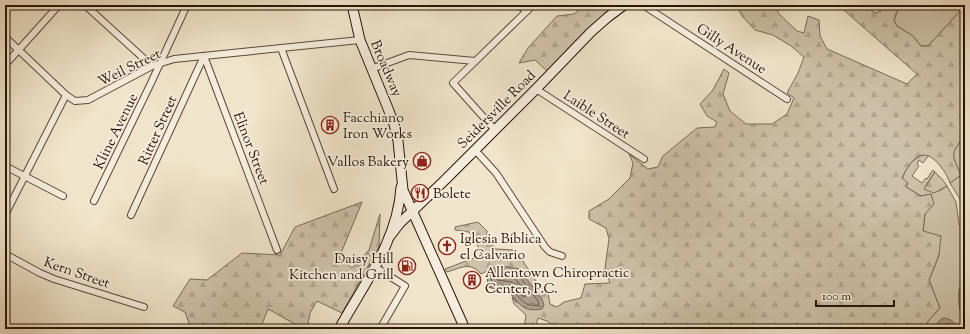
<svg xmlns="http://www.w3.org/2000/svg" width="970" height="334" font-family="'Sorts Mill Goudy',serif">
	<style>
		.grass { fill: #cec1a9; stroke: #7a6a58 }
		.forest { fill: url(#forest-firs); stroke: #7a6a58 }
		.water { fill: url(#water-waves); stroke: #776654 }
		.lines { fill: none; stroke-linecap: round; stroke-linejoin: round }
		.shore { stroke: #6a5848; stroke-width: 1 }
		.street-casing { stroke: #594838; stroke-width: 8 }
		.secondary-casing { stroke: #271407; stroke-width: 11 }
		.street { stroke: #f5eddd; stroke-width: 6 }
		.secondary { stroke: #f5eddd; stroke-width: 9 }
		.labels { text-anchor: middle; stroke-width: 3.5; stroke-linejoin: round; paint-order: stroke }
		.street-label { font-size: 14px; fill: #271407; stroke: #f5eddd }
		.poi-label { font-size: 14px; fill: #271407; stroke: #f5eddd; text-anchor: start }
	</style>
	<defs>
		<pattern id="forest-firs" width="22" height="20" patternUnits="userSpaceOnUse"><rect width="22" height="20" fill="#cec1a9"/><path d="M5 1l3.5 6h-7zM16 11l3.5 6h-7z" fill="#b1a590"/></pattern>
		<pattern id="water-waves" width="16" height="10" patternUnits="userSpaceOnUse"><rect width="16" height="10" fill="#ac9d88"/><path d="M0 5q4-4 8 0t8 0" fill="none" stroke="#8c7f6d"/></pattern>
	</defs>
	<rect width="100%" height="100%" fill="#f0e4ca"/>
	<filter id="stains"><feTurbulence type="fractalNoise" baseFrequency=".005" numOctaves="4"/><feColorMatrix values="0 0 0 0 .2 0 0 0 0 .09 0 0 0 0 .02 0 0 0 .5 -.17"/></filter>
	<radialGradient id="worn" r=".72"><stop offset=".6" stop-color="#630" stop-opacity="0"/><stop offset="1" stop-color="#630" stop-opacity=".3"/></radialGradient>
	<g class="grass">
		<polygon points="899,5 963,5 961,10 928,46 921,46 913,36 897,26 894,21"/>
		<path d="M965 135V226L963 222 960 199 950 183 961 175C951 152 950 156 965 135Z"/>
		<path d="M925 154 929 155 923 163 919 160 917 164 919 166 912 176 922 183 926 178 927 179 933 170 935 172 926 185 939 191 947 186 956 202 959 224 965 234V275L959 291V304L963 324 965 323V329H926L928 321 940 308 929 280 939 255 923 231 925 214 933 204 931 194 921 196 906 187 902 179C908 165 911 160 925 154Z"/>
	</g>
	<g class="forest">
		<polygon points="585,5 618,5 548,72 535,60 519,63 528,48 557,16 574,14"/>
		<path d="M735 5H778V13L797 31 804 33 808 16 819 20 820 36 827 49 907 84 917 74 838 5H865L875 13 881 11 885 5H899L894 21 897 26 913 36 921 46H928L961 10 963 5H965V135C950 156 951 152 961 175L950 183C948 177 945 172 941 167 924 144 911 158 902 178L908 183 906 187 921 196 931 194 934 204 925 214 923 231 941 236 939 255 929 280 940 308 928 321 926 329H558L547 321 538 318 535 329H524L526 315 514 304 512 297 517 303 495 267 481 274C470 261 461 268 447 272L445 269 482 255 477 244 469 232 455 230V227L478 222 487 231V239L496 249 513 250 519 255 538 284 548 293 550 304 557 307 564 302 581 298 585 284 610 283 605 268 609 239 606 228 589 219V211L609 199 630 178 633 163 629 154 648 169 658 167 663 156 697 128 715 127 717 122 707 116 700 104 713 90 724 69 729 73 723 94 730 111 746 124H772L787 114 794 98 787 93 798 73 804 57 791 46 773 35 755 30 743 17Z"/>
		<polygon points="935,172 942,179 947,186 934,193 924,189"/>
		<polygon points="362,202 339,258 352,268 369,250 380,214 379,247 342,313 317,301 310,313 308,324 302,328 268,309 260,329 187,329 190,326 185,312 173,306 190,279 207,280 242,253 280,255 295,227"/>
		<polygon points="965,275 965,323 963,324 959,304 959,291"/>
	</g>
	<g class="water">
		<path d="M501 266 519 269 542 299 544 305 542 309C521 313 519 302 507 290H498L488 287 487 273 489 270Z"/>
		<path d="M943 318C950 318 956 323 959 329H935L938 322Z"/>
	</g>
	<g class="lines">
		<g class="shore">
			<path d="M501 270 517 273 538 301 539 305C522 308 519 295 509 286H498L492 284 491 274 496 271Z"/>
			<polygon points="502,275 514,277 527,294 527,296 523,296 512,282 497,280 497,276"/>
		</g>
		<defs>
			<g id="street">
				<polyline points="85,5 152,66"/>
				<polyline points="518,5 527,11"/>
				<polyline points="643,5 787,99"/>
				<polyline points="5,37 66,95 75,101 88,100 152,66 174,59 360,40"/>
				<polyline points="281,48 334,189"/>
				<polyline points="204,56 277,250"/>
				<polyline points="5,65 59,5"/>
				<polyline points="371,69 409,55 475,61"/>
				<polyline points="536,89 644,159"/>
				<polyline points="495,130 453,83 533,5"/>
				<polyline points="475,150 496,173 545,247 550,252 562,256"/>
				<polyline points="5,166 63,196"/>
				<polyline points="94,201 151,83 187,5"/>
				<polyline points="5,215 66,95"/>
				<polyline points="131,215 204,56"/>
				<polyline points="5,254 40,273 54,279 144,307"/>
				<polyline points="375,267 405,286 380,329"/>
			</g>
			<g id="secondary">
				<polyline points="352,5 360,40 387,106 394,124 398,141 403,190 465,329"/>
				<polyline points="390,236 400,223 445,180 536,89 591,32 608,17 624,5"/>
				<path d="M339 329C364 284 398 240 401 187"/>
			</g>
		</defs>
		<use href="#street" class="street-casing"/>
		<use href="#secondary" class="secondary-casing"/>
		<use href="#street" class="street"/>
		<use href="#secondary" class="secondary"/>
	</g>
	<defs>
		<symbol id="building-ring" viewBox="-11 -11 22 22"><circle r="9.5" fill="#f5eddd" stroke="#8f2418" stroke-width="1.5"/><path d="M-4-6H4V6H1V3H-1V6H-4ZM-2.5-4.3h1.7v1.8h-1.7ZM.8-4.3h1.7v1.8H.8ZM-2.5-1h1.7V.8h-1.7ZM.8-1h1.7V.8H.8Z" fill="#8f2418"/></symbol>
		<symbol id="shop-ring" viewBox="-11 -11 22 22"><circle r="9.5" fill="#f5eddd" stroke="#8f2418" stroke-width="1.5"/><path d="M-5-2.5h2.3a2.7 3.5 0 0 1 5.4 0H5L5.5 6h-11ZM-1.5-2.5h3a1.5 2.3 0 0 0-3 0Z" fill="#8f2418"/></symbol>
		<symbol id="restaurant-ring" viewBox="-11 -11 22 22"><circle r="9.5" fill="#f5eddd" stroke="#8f2418" stroke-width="1.5"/><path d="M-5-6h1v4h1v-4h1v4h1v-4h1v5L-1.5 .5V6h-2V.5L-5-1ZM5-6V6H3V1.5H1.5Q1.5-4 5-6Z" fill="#8f2418"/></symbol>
		<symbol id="church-ring" viewBox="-11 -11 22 22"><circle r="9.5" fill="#f5eddd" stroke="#8f2418" stroke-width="1.5"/><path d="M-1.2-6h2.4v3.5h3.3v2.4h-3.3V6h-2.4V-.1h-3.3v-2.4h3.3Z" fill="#8f2418"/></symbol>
		<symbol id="fuel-ring" viewBox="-11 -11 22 22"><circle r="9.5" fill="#f5eddd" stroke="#8f2418" stroke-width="1.5"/><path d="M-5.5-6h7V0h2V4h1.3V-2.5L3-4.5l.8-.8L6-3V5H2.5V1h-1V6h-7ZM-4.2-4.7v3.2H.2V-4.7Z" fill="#8f2418"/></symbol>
	</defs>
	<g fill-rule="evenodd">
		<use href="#building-ring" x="320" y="115" width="20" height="20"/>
		<use href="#shop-ring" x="412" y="151" width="20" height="20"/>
		<use href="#restaurant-ring" x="410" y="183" width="20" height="20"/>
		<use href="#church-ring" x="437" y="236" width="20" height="20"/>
		<use href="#fuel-ring" x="397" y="256" width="20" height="20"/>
		<use href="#building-ring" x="462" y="270" width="20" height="20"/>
	</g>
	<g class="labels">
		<g class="street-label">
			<text transform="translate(732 48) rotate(33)" y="5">Gilly Avenue</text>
			<text transform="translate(129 67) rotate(-26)" y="5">Weil Street</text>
			<text transform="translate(387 68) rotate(67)" y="5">Broadway</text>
			<text transform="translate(496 109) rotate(-45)" y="5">Seidersville Road</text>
			<text transform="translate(597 114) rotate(33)" y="5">Laible Street</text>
			<text transform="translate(157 130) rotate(-66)" y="5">Ritter Street</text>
			<text transform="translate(115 131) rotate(-64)" y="5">Kline Avenue</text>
			<text transform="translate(252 148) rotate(69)" y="5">Elinor Street</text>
			<text transform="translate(77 272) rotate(19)" y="5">Kern Street</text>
		</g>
		<g class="poi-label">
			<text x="343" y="122">Facchiano<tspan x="343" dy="16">Iron Works</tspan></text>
			<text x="409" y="166" text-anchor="end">Vallos Bakery</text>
			<text x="433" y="198">Bolete</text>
			<text x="460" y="243">Iglesia Bíblica<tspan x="460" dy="16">el Calvario</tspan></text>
			<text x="394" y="263" text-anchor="end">Daisy Hill<tspan x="394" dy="16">Kitchen and Grill</tspan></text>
			<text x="485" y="277">Allentown Chiropractic<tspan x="485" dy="16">Center, P.C.</tspan></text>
		</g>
	</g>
	<rect width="970" height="334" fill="none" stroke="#f0e4ca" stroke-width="20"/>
	<rect x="6" y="6" width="958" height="322" fill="none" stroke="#271407" stroke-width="2"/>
	<rect x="10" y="10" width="950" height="314" fill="none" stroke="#271407"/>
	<path d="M816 300v6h78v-6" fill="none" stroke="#271407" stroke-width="2"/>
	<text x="822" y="300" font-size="12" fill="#271407" stroke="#f5eddd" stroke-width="3" paint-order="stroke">100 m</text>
	<rect width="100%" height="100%" filter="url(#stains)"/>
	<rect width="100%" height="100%" fill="url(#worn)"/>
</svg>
